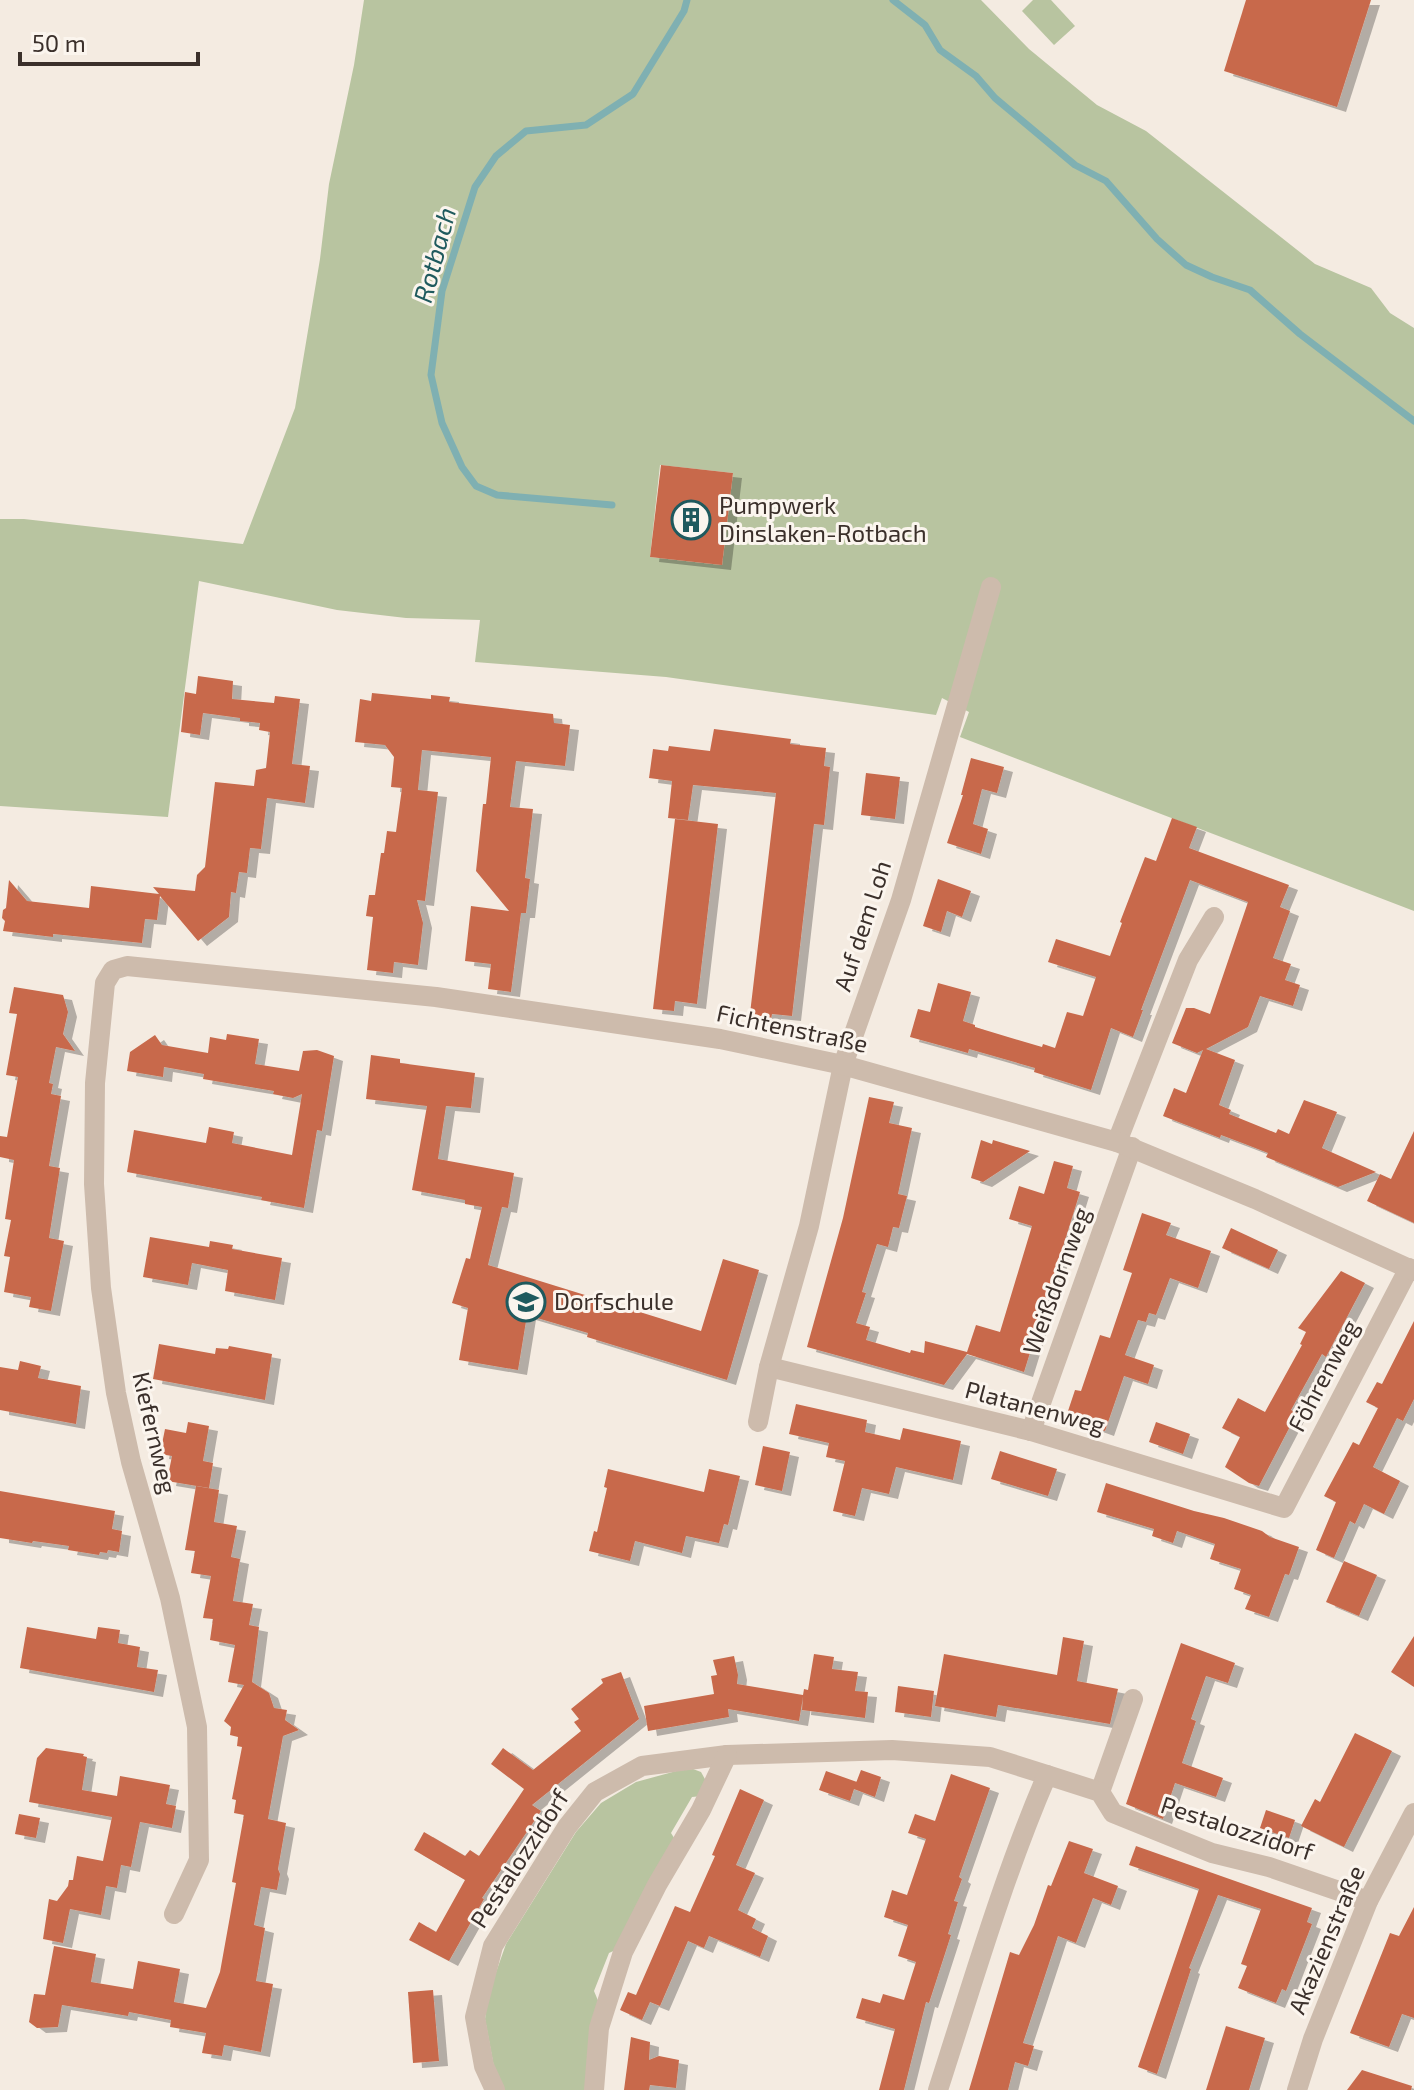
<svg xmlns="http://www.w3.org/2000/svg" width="1414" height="2090" font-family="'Exo 2',sans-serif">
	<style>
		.green { fill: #b8c4a0; fill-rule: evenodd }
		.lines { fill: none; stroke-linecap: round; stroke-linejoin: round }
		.stream { stroke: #7fb0b2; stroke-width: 7 }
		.building { fill: #c8694b; filter: url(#shadow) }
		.minor { stroke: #cdbbac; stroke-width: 20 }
		.labels { text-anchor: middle; stroke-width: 6; stroke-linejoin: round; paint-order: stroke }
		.poi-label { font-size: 24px; fill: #3b302b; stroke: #fbf5ee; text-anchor: start }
		.street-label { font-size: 24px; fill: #3b302b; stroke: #fbf5ee }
		.water-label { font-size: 26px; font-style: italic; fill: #1f5a5e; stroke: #fbf5ee }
	</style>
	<defs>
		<filter id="shadow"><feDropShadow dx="9" dy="5" stdDeviation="0" flood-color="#0004"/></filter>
	</defs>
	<rect width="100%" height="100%" fill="#f4ebe1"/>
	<g class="green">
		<path d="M364 0H981L1029 49 1097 105 1146 131 1315 264 1371 288 1390 313 1414 328V911L960 737 969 712 942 698 936 715 666 677 475 662 480 620 406 618 337 610 199 581 168 817 0 806V519H24L243 544 295 408 320 259 329 184 354 65ZM660 465 733 473 722 565 650 557Z"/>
		<polygon points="1033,0 1051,0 1075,26 1054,45 1022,11"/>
		<polygon points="693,1769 701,1772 706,1781 702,1796 692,1797 671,1833 676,1841 620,1948 609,1953 594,1991 599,2003 586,2090 503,2090 496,2078 485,2019 488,1995 506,1944 576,1832 601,1803 636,1782 680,1770"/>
	</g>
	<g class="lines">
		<g class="stream">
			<polyline points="893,0 925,25 940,50 976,76 995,98 1075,165 1106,181 1157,239 1186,265 1212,277 1250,290 1300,334 1414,421"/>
			<polyline points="612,505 497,495 476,486 462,467 442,423 431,375 442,291 475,187 496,156 526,131 586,125 633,94 684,11 687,0"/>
		</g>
	</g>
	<g class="building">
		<polygon points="1246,0 1371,0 1337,107 1224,71"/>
		<polygon points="661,465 733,473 722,565 650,557"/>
		<polygon points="198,676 233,681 232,699 274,703 275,696 300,699 292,764 310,766 305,803 267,798 261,849 250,848 247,873 239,872 236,893 231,892 229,917 198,941 160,896 157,920 145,919 142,943 53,934 53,937 3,931 5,921 2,918 3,910 6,908 9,880 27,901 89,908 91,886 159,894 153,887 195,891 197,875 205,867 215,782 254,786 256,770 266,768 270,732 259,730 260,723 240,721 240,718 203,713 200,735 181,732 185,692 196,694"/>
		<polygon points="372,693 431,699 431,695 450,697 449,702 553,714 554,723 570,725 565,766 516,761 510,807 533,809 525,878 530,879 526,913 521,913 511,992 488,989 491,964 465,961 471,906 509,911 476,871 483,804 486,804 491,757 422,750 418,790 438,792 425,901 417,900 423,923 418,965 394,962 393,973 367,970 373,917 366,916 369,895 375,895 381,853 384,853 387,831 396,832 402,788 391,787 394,757 385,745 355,742 360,699 371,701"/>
		<polygon points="714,729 791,739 790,744 826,748 824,766 830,767 824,825 814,824 792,1016 772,1014 770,1024 749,1022 776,793 693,785 688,820 668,818 672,781 649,778 653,749 668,751 669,746 710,751"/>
		<polygon points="971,758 1004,767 997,793 982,789 973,824 988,829 981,854 947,843 963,795 961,795"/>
		<polygon points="866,773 900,777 895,819 861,815"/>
		<polygon points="1172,818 1197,827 1189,848 1289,885 1280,907 1290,911 1273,958 1291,964 1285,980 1300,985 1293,1006 1260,996 1248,1027 1206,1049 1235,1060 1219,1105 1231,1110 1229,1114 1276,1133 1278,1129 1289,1134 1304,1100 1337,1112 1322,1148 1376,1172 1338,1187 1266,1157 1268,1153 1245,1144 1221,1135 1220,1138 1163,1116 1174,1088 1186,1093 1203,1050 1197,1053 1172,1043 1186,1008 1194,1008 1210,1014 1248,902 1190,880 1141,1010 1143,1010 1133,1037 1111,1028 1091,1090 1034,1072 1035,1068 969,1049 968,1053 910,1037 918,1009 930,1012 938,983 971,992 963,1021 975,1025 975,1027 1008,1037 1042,1047 1043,1044 1055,1048 1067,1012 1083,1016 1096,977 1048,962 1056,939 1110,956 1122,923 1120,922 1145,857 1156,861"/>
		<polygon points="675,819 718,824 697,1004 675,1001 674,1011 653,1009"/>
		<polygon points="938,879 971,891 962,917 947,911 941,932 923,926"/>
		<polygon points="14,987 63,995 68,1012 63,1034 75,1051 56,1047 49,1083 53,1084 51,1094 61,1096 49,1166 60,1168 49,1238 64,1241 51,1311 29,1307 31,1297 4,1292 10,1257 4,1256 11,1220 5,1219 14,1160 0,1157 0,1136 7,1137 18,1077 6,1075 17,1014 9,1013"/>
		<polygon points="227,1034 259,1039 255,1064 299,1071 303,1051 317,1050 334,1056 322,1131 317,1130 304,1208 261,1200 262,1197 127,1172 134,1130 206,1143 209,1127 234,1132 232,1143 292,1155 302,1094 293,1098 273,1094 274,1091 203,1079 204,1074 164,1067 163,1077 127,1071 130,1052 155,1035 162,1045 208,1053 210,1037 226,1040"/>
		<polygon points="371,1055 400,1059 400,1063 475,1073 471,1108 446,1106 438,1159 514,1173 508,1208 502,1207 488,1265 701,1331 723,1259 759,1270 727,1380 587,1337 588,1333 527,1315 518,1370 459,1360 468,1308 452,1303 466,1258 470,1259 482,1207 465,1204 465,1200 412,1190 427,1106 366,1099"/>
		<polygon points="869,1097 894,1102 889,1123 912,1128 898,1194 907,1196 899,1228 893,1227 888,1247 877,1244 862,1292 866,1293 856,1323 870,1327 866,1340 910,1353 911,1350 924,1353 925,1341 967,1352 976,1325 1000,1332 1032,1226 1009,1219 1019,1186 1044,1194 1054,1161 1073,1166 1067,1188 1080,1192 1024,1372 967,1354 944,1385 807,1347 843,1218"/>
		<polygon points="1414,1131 1414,1223 1367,1201 1380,1174 1391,1179"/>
		<polygon points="981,1140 992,1144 993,1140 1030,1151 983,1182 971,1178"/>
		<polygon points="1142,1213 1171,1223 1166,1235 1211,1251 1198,1288 1170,1278 1156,1315 1149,1313 1146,1322 1138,1320 1125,1355 1154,1365 1148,1384 1124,1376 1105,1431 1066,1417 1075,1390 1081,1391 1100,1335 1110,1338 1132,1273 1123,1270"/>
		<polygon points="1231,1228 1278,1250 1269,1269 1222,1248"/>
		<polygon points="150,1237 209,1247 210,1241 233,1245 232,1249 282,1258 275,1300 225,1291 228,1270 192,1263 188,1285 143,1277"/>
		<polygon points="1341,1271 1365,1283 1326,1357 1322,1354 1291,1410 1297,1413 1259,1486 1249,1483 1225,1467 1240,1437 1222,1428 1238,1398 1265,1412 1302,1345 1300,1344 1306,1332 1298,1328"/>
		<polygon points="1414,1321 1414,1399 1403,1421 1397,1418 1373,1467 1400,1481 1384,1514 1364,1504 1355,1524 1350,1521 1334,1558 1316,1550 1336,1502 1324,1496 1353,1442 1359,1445 1378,1408 1366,1402 1377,1382 1382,1384"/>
		<polygon points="159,1344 215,1354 216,1348 228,1349 229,1346 272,1354 265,1400 153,1379"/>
		<polygon points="20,1361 41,1366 38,1378 81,1386 76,1424 0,1410 0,1367 18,1370"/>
		<polygon points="796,1404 867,1420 865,1432 900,1440 903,1428 961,1441 953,1480 896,1467 889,1494 862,1488 855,1516 833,1511 845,1461 826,1457 829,1443 789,1434"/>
		<polygon points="188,1422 209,1426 203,1461 213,1463 209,1488 167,1481 172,1456 160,1454 165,1429 186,1433"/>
		<polygon points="1156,1422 1190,1434 1183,1454 1149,1442"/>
		<polygon points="763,1446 790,1452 782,1491 755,1485"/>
		<polygon points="1000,1451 1057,1469 1048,1496 991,1479"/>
		<polygon points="608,1469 704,1492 709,1469 740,1476 728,1525 724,1524 719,1543 686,1536 682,1553 635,1541 630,1561 589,1551 594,1531 597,1532 607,1488 604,1487"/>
		<polygon points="1106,1483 1194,1511 1224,1518 1262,1531 1270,1537 1299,1547 1289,1575 1285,1574 1269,1617 1245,1609 1251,1595 1234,1589 1241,1569 1210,1559 1215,1544 1177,1531 1173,1543 1152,1536 1154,1529 1097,1512"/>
		<polygon points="196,1486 219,1490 214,1522 237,1526 231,1557 240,1559 233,1601 253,1604 249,1625 259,1627 252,1682 269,1693 274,1708 287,1710 285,1720 299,1730 283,1736 268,1819 286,1823 278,1869 280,1874 277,1890 261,1887 254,1925 265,1928 256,1981 273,1984 261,2052 224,2045 222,2056 202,2053 206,2033 170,2027 171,2020 129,2012 128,2016 62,2005 58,2027 37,2028 29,2022 34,1994 45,1995 54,1946 96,1954 91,1982 133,1989 138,1961 180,1969 174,2002 206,2008 220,1972 236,1883 232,1882 244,1815 234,1813 236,1800 232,1799 242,1747 237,1746 238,1737 230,1735 231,1727 224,1721 244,1685 228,1682 235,1645 210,1640 213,1619 203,1618 211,1576 191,1573 195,1551 185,1550"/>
		<polygon points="0,1491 115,1511 112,1529 122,1531 119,1552 108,1550 107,1553 100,1552 99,1555 68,1550 69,1546 33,1541 32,1543 0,1538"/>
		<polygon points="1344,1561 1377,1575 1359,1616 1326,1602"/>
		<polygon points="27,1627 96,1639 98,1627 120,1630 118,1643 140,1647 137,1667 158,1670 154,1692 20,1668"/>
		<polygon points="1414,1636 1414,1687 1391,1672"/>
		<polygon points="1063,1637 1084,1641 1077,1681 1118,1689 1110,1724 998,1705 996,1717 935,1706 944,1654 1057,1675"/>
		<polygon points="1181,1643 1235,1663 1228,1683 1206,1676 1191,1719 1196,1721 1182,1763 1223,1778 1216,1797 1175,1783 1163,1819 1126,1804"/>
		<polygon points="814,1654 834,1657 832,1669 858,1672 855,1691 868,1692 865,1718 802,1710 803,1697 799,1721 728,1709 729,1717 648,1731 644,1706 714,1694 711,1676 717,1675 713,1660 734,1656 738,1675 737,1684 803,1695 804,1689 808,1690"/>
		<polygon points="621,1672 639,1719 532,1805 541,1811 482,1898 484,1899 449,1961 409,1940 419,1922 436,1932 465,1880 414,1850 424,1832 465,1856 470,1850 479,1856 524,1789 491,1764 503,1748 533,1770 581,1731 574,1722 579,1719 571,1709 603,1683 601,1679"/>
		<polygon points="898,1686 934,1691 931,1717 895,1712"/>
		<polygon points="1355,1733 1392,1751 1344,1847 1301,1826 1315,1799 1320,1802"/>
		<polygon points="46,1748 84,1754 83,1756 87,1757 82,1790 117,1796 120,1776 170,1785 166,1804 176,1806 172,1828 140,1822 131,1867 121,1865 117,1888 106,1886 101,1915 70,1909 63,1943 43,1939 49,1899 57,1901 68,1886 69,1880 73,1880 77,1856 103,1861 112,1817 29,1802 37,1758"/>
		<polygon points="861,1770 881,1777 875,1797 854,1789 850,1801 819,1790 826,1771 857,1782 856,1783"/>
		<polygon points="951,1774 990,1788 959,1877 962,1879 954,1901 958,1902 948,1934 951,1935 929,2003 926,2002 904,2090 879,2090 895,2029 856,2018 862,1998 880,2003 883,1994 904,2000 916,1962 898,1956 908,1925 884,1917 892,1890 907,1895 926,1839 908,1833 915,1814 935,1821"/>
		<polygon points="740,1789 764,1800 736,1865 755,1873 738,1910 756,1919 752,1928 768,1936 760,1957 709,1936 704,1948 688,1941 660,2006 650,2002 642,2020 620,2010 628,1992 636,1995 675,1906 690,1912 715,1856 712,1855"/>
		<polygon points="1266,1810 1295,1820 1289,1838 1260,1828"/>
		<polygon points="19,1814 40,1818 36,1838 15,1834"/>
		<polygon points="1069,1841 1093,1849 1084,1873 1118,1886 1111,1905 1093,1898 1076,1943 1058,1936 1023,2043 1034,2046 1028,2066 1015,2062 1008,2090 969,2090 1010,1952 1019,1955 1034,1925 1048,1885 1051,1886"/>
		<polygon points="1136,1846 1312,1908 1307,1922 1312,1924 1286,1991 1282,1989 1276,2003 1238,1988 1247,1966 1241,1964 1261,1909 1218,1895 1189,1968 1191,1969 1157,2074 1138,2067 1199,1889 1129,1865"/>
		<polygon points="1414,1907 1414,2018 1402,2014 1389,2047 1350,2033 1390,1933 1399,1936"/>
		<polygon points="433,1990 439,2061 413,2063 408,1992"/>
		<polygon points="1226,2026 1265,2038 1249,2090 1206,2090"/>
		<polygon points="631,2037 650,2042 649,2060 659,2056 679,2060 676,2088 650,2085 649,2090 624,2090"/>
		<polygon points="1362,2070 1412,2086 1411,2090 1347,2090"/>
	</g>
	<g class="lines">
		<g class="minor">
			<polyline points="1117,1142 1188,960 1214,917"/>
			<polyline points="769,1367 1031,1431 1284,1508 1409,1268"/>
			<polyline points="758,1422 769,1367 809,1226 843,1065 901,900 991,587"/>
			<polyline points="1031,1431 1132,1147"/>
			<polyline points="1100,1792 1133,1699"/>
			<polyline points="174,1914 199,1860 197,1727 170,1598 131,1462 116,1393 101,1288 94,1184 95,1083 105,983 113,970 127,966 436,997 720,1039 843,1065 1117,1142 1255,1199 1414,1271"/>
			<polyline points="495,2090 484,2066 475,2017 493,1946 567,1827 595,1792 642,1766 727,1755 892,1750 990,1757 1047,1775"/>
			<polyline points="594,2090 599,2028 623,1952 657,1885 701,1810 727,1755"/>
			<path d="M938 2090C972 1985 1003 1877 1047 1775L1100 1792 1113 1813 1212 1853 1269 1867 1368 1901"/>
			<polyline points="1297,2090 1313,2039 1368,1901 1414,1813"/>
		</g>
	</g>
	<defs>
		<symbol id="building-ring" viewBox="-11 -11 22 22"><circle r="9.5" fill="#fbf5ee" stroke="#1f5a5e" stroke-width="1.5"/><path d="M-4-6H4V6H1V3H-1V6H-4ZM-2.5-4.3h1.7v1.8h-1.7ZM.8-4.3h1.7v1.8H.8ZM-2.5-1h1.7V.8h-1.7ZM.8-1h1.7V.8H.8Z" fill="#1f5a5e"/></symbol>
		<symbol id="school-ring" viewBox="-11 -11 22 22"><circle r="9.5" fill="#fbf5ee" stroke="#1f5a5e" stroke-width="1.5"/><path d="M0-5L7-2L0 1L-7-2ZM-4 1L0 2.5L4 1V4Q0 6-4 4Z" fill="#1f5a5e"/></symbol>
	</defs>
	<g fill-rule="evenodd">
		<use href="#building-ring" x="669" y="498" width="44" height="44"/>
		<use href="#school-ring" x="504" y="1280" width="44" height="44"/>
	</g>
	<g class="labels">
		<g class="poi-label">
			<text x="719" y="514">Pumpwerk<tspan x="719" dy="28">Dinslaken-Rotbach</tspan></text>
			<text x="554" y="1310">Dorfschule</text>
		</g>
		<g class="street-label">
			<text transform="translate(863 926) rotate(-72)" y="8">Auf dem Loh</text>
			<text transform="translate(792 1029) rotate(12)" y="8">Fichtenstraße</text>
			<text transform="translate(1057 1281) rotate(-70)" y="8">Weißdornweg</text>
			<text transform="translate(1324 1376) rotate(-62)" y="8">Föhrenweg</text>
			<text transform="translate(1035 1408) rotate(15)" y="8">Platanenweg</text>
			<text transform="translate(154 1433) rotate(77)" y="8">Kiefernweg</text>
			<text transform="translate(1237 1829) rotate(18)" y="8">Pestalozzidorf</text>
			<text transform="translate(520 1859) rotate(-57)" y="8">Pestalozzidorf</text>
			<text transform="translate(1327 1940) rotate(-67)" y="8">Akazienstraße</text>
		</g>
		<g class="water-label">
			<text transform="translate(435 255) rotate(-75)" y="9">Rotbach</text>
		</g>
	</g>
	<path d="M20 52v12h178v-12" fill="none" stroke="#3b302b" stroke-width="4"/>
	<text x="32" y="52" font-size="24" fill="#3b302b" stroke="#fbf5ee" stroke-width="6" paint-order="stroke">50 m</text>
</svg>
